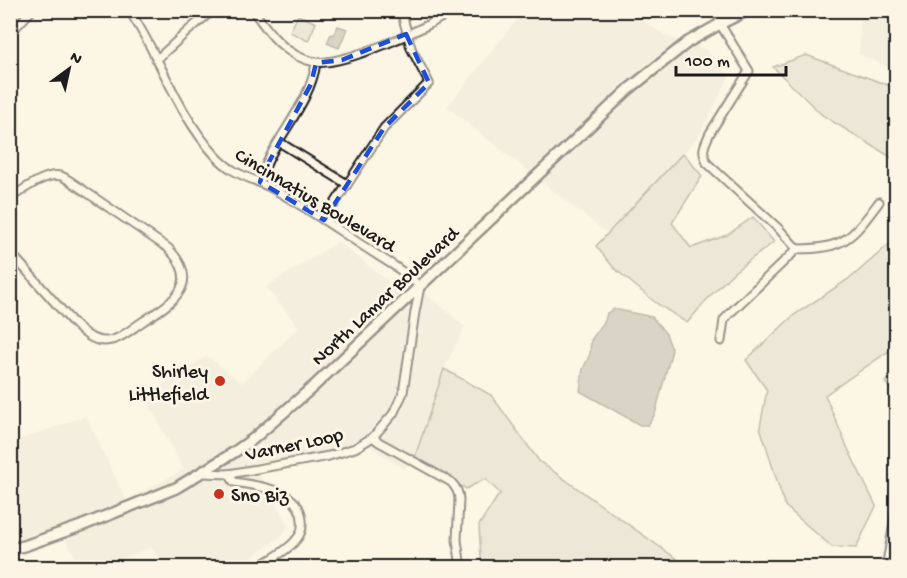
<svg xmlns="http://www.w3.org/2000/svg" width="907" height="578" font-family="'Gochi Hand',sans-serif">
	<style>
		.built { fill: #ebe5d6 }
		.green { fill: #dbd5c8; stroke: #7c7872; stroke-width: 1.5 }
		.water { fill: #b0aba1; stroke: #75726c; stroke-width: 1.5 }
		.lines { fill: none; stroke-linecap: round; stroke-linejoin: round }
		.minor-casing { stroke: #1c1c1c; stroke-width: 11 }
		.tertiary-casing { stroke: #1c1c1c; stroke-width: 14 }
		.minor { stroke: #fcf5e5; stroke-width: 7 }
		.tertiary { stroke: #fcf5e5; stroke-width: 9 }
		.marked { fill: none; stroke: #1d4ed8; stroke-width: 4.5; stroke-dasharray: 12 8; stroke-linejoin: round }
		.poi-dot { fill: #c8321e; stroke: #fcf5e5; stroke-width: 2 }
		.labels { text-anchor: middle; stroke-width: 6; stroke-linejoin: round; paint-order: stroke }
		.street-label { font-size: 20px; fill: #1c1c1c; stroke: #fcf5e5 }
		.poi-label { font-size: 20px; fill: #1c1c1c; stroke: #fcf5e5; text-anchor: end }
	</style>
	<rect width="100%" height="100%" fill="#fcf5e5"/>
	<filter id="ink" filterUnits="userSpaceOnUse"><feTurbulence type="fractalNoise" baseFrequency=".0167" numOctaves="2"/><feDisplacementMap in="SourceGraphic" scale="12" xChannelSelector="R" yChannelSelector="G"/><feConvolveMatrix kernelMatrix="1 2 1 2 8 2 1 2 1" color-interpolation-filters="sRGB"/></filter>
	<g filter="url(#ink)">
		<g class="built">
			<polygon points="524,11 628,11 668,37 707,50 729,77 698,137 608,234 447,107"/>
			<polygon points="861,11 896,11 896,71 859,54"/>
			<polygon points="338,242 396,287 406,277 465,327 444,368 415,457 404,469 369,446 355,441 326,452 253,463 288,526 282,536 237,567 164,567 151,547 102,567 81,567 65,538 27,554 11,557 10,443 86,416 126,500 184,470 145,397 207,356 242,383 299,327 266,287"/>
		</g>
		<g class="green">
			<polygon points="298,15 316,23 308,41 290,32"/>
			<polygon points="806,55 896,88 896,166 894,159 822,115 773,67"/>
			<polygon points="683,153 702,176 672,223 691,248 727,235 753,217 774,242 734,272 709,297 687,323 656,303 614,268 596,246"/>
			<polygon points="896,236 896,346 825,395 848,449 876,506 856,548 832,547 785,506 760,427 767,390 746,360 794,315 853,276 894,240"/>
			<polygon points="444,369 491,395 539,461 688,567 485,567 481,558 479,525 500,493 485,479 466,489 415,457"/>
			<polygon points="896,374 896,398 885,382"/>
		</g>
		<g class="water">
			<polygon points="338,26 347,29 339,48 327,43 331,34 334,35"/>
			<polygon points="614,309 652,317 666,334 672,350 655,414 648,425 640,425 580,391 583,369 590,354 591,340 605,321 607,313"/>
		</g>
		<g class="lines">
			<defs>
				<g id="minor">
					<path d="M129 10C161 58 176 112 215 155 236 178 253 177 277 191 317 214 354 241 393 265L410 277 420 287 415 312 403 393 393 414 373 437 355 448 329 456 229 474 202 473"/>
					<path d="M253 10C269 33 286 57 315 62 340 67 432 27 452 10"/>
					<path d="M719 10 720 24 749 71 710 133C704 146 701 150 707 163L779 229 797 249"/>
					<polyline points="10,33 32,10"/>
					<polyline points="156,60 189,30 213,10"/>
					<polyline points="279,142 347,184"/>
					<path d="M260 182C271 140 310 107 316 63"/>
					<path d="M10 198C23 190 46 172 61 176 64 177 67 179 70 181L168 248C203 284 173 302 142 322 131 329 119 341 105 341 92 341 83 332 74 324L10 252"/>
					<polyline points="324,220 384,128 429,83 411,48 401,10"/>
					<path d="M797 249C845 249 852 238 879 202"/>
					<polyline points="721,341 724,320 730,313 797,249"/>
					<path d="M373 437 379 442 451 482C456 487 459 492 459 500L457 540 461 568"/>
					<path d="M229 474 234 482C257 486 300 489 302 520 303 528 301 535 295 541 286 552 269 560 257 568"/>
					<polyline points="886,568 896,512"/>
				</g>
				<polyline id="tertiary" points="10,549 24,546 81,526 176,488 233,453 253,439 314,386 629,89 688,42 720,24 748,10"/>
			</defs>
			<use href="#minor" class="minor-casing"/>
			<use href="#tertiary" class="tertiary-casing"/>
			<use href="#minor" class="minor"/>
			<use href="#tertiary" class="tertiary"/>
		</g>
	</g>
	<path d="M0 0H907V578H0ZM406 34 429 83 384 128 324 220 260 182 263 173 311 84 316 63 342 60Z" fill="#fcf5e5" fill-opacity=".55" fill-rule="evenodd"/>
	<path class="marked" d="M406 34 429 83 384 128 324 220 260 182 263 173 311 84 316 63 342 60Z"/>
	<g class="poi-dot">
		<circle cx="220" cy="381" r="6"/>
		<circle cx="219" cy="494" r="6"/>
	</g>
	<g class="labels">
		<g class="street-label">
			<text transform="translate(316 199) rotate(31)" y="7">Cincinnatius Boulevard</text>
			<text transform="translate(384 295) rotate(-43)" y="7">North Lamar Boulevard</text>
			<text transform="translate(294 443) rotate(-12)" y="7">Varner Loop</text>
		</g>
		<g class="poi-label">
			<text x="208" y="377">Shirley<tspan x="208" dy="23">Littlefield</tspan></text>
			<text x="231" y="501" text-anchor="start">Sno Biz</text>
		</g>
	</g>
	<rect width="907" height="578" fill="none" stroke="#fcf5e5" stroke-width="36"/>
	<rect x="18" y="18" width="871" height="542" fill="none" stroke="#1c1c1c" stroke-width="2" filter="url(#ink)"/>
	<g transform="translate(69 69) rotate(33)" stroke="#fcf5e5" stroke-width="4.5" paint-order="stroke">
	<path d="M0-4.5L10 22L0 15L-10 22Z" fill="#1c1c1c"/>
	<text y="-9" font-size="16" font-weight="bold" text-anchor="middle" fill="#1c1c1c">N</text>
	</g>
	<path d="M676 66v9h110v-9" fill="none" stroke="#1c1c1c" stroke-width="3"/>
	<text x="685" y="66" font-size="18" fill="#1c1c1c" stroke="#fcf5e5" stroke-width="4.5" paint-order="stroke">100 m</text>
</svg>
